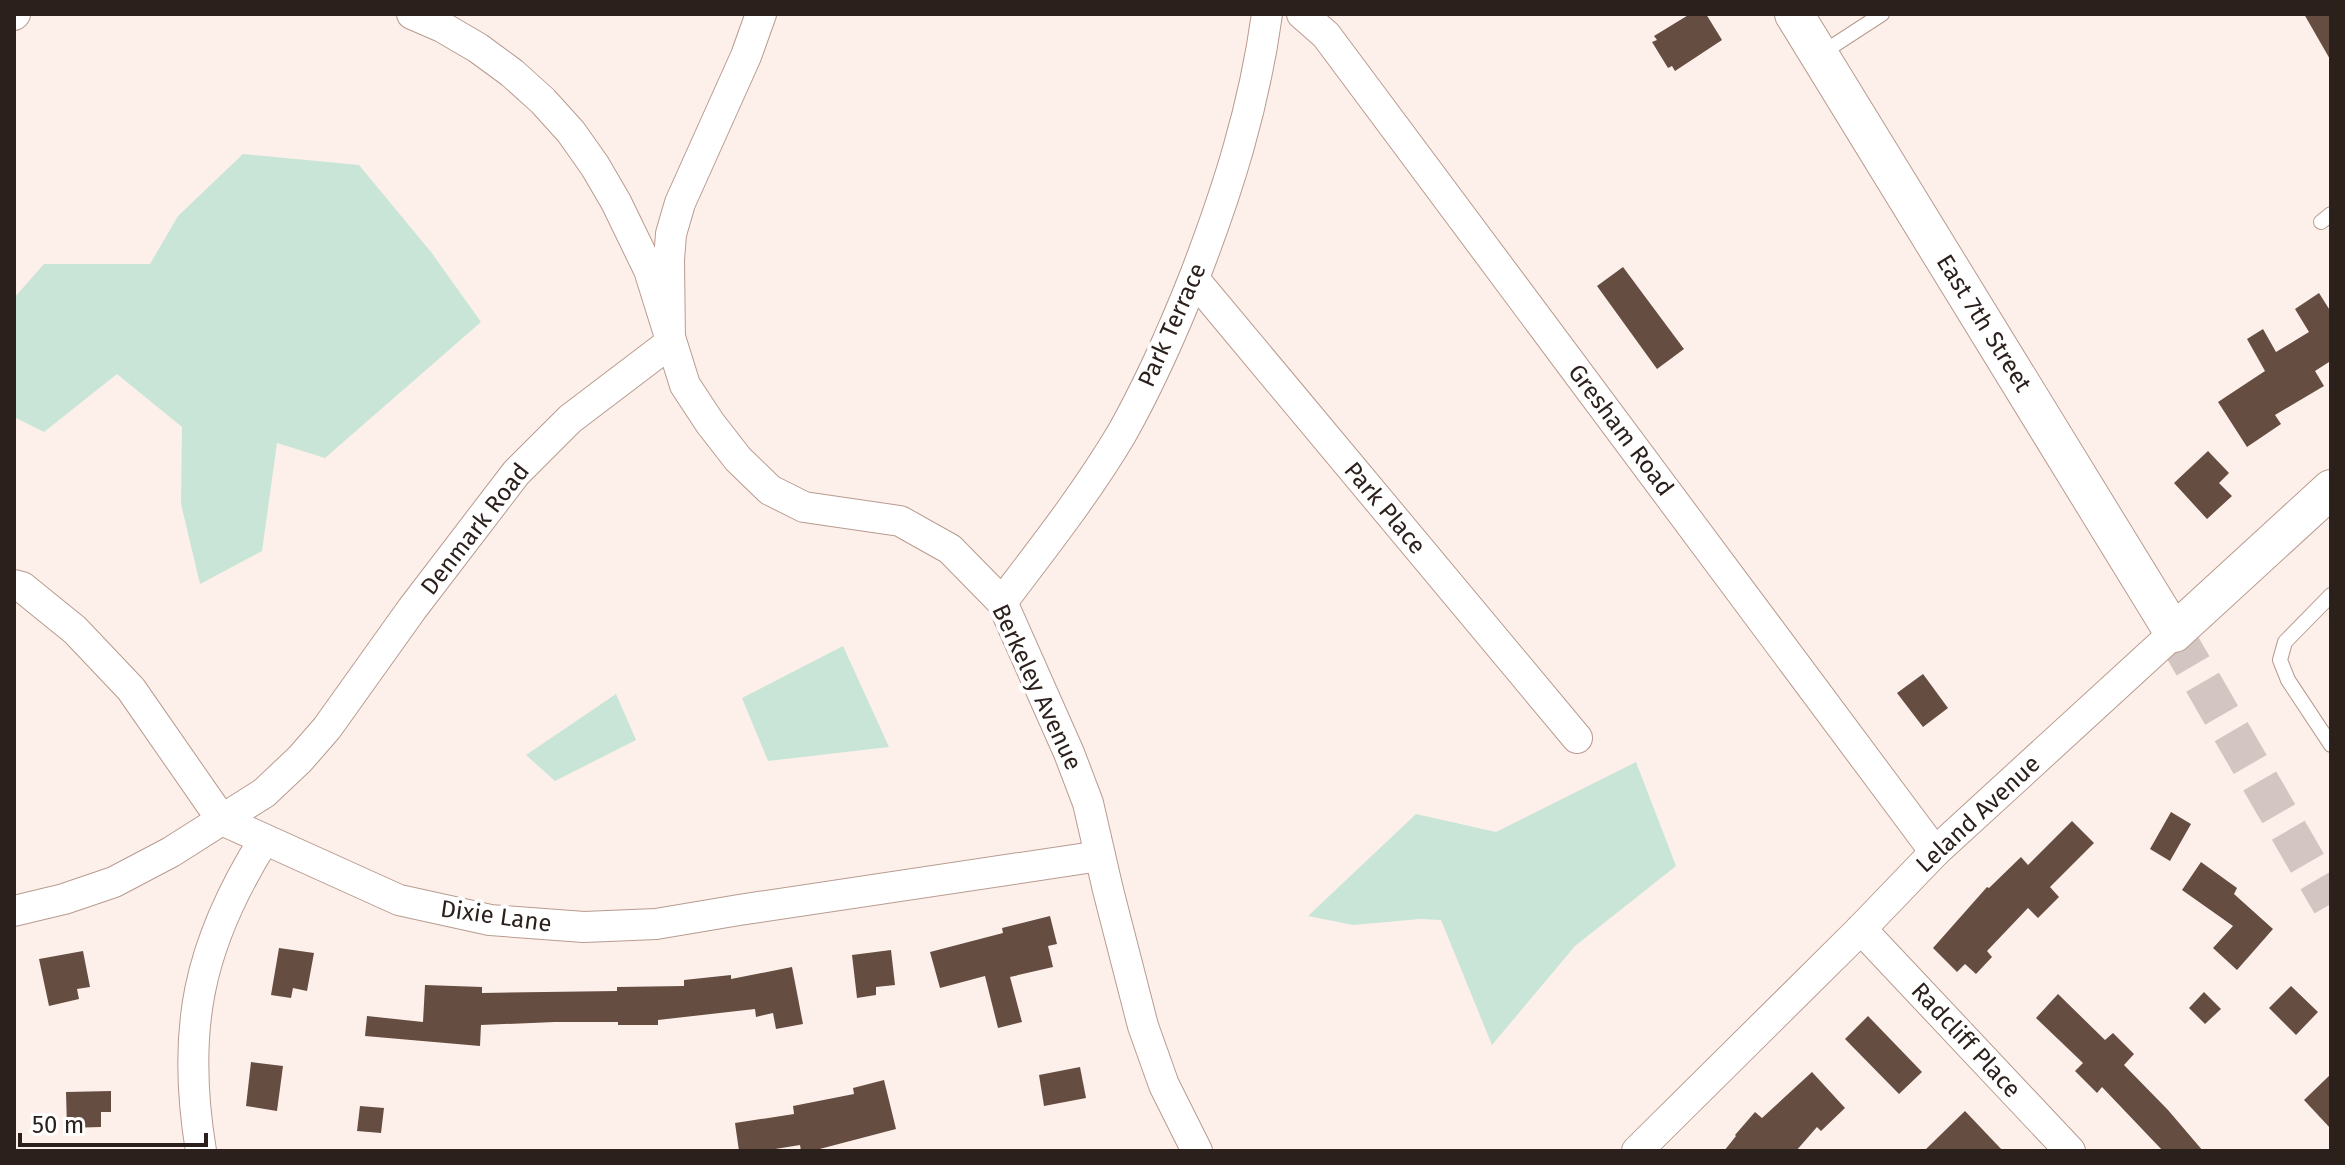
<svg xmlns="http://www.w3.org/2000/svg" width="2345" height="1165" font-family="'Fira Sans',sans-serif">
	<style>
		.green { fill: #c8e5d7 }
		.building { fill: #664d42 }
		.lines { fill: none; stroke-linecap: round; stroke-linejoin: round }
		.tertiary-tunnel { stroke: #d3c6c2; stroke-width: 38; stroke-dasharray: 38 19; stroke-linecap: butt }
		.service-casing { stroke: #b89b8f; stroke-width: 16 }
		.minor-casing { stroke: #b89b8f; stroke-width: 32 }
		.tertiary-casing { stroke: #b89b8f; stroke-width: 40 }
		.service { stroke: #fff; stroke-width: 14 }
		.minor { stroke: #fff; stroke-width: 30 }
		.tertiary { stroke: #fff; stroke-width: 38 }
		.labels { text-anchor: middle; stroke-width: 8; stroke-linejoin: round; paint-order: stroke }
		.street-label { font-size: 24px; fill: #2b201c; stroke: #fff }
	</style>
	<rect width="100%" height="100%" fill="#fdf0eb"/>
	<g class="green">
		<polygon points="243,154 359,165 431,252 481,322 325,458 277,443 262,551 200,584 181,504 182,427 117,374 44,432 14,417 14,298 44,264 150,264 178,216"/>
		<polygon points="843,646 889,747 768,761 742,698"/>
		<polygon points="616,694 636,740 555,781 526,755"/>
		<polygon points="1636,762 1676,866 1575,946 1492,1045 1441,920 1420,919 1353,925 1308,916 1416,814 1496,832"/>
	</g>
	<g class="building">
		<polygon points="1690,14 1706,14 1722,40 1675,71 1672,66 1668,68 1652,42 1657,40 1654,36"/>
		<polygon points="2304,14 2331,14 2331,61"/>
		<polygon points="1623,267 1684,349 1657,369 1597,286"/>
		<polygon points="2319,293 2331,312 2331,366 2329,362 2315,371 2324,386 2275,415 2281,424 2247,447 2218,402 2265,371 2247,339 2263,329 2276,352 2309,332 2295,309"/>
		<polygon points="2208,451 2229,473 2219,483 2232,496 2207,519 2174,483"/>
		<polygon points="1923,674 1948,708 1923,727 1897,693"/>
		<polygon points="2171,812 2191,824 2170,861 2150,849"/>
		<polygon points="2072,821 2094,843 2050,887 2059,897 2038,918 2028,908 1987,951 1992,957 1976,974 1965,964 1957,972 1933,948 1987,887 1989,888 2021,857 2028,865"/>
		<polygon points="2201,862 2237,888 2234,894 2273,929 2237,970 2213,948 2233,926 2182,890"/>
		<polygon points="1050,916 1057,944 1048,946 1053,967 1010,977 1022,1022 998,1028 985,976 940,988 930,952 1003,933 1002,928"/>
		<polygon points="279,948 314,953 307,991 293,988 291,998 271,995"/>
		<polygon points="891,950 895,985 876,987 876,995 857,998 852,955"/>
		<polygon points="83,951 90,987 77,989 79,999 49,1006 39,959"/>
		<polygon points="792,967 803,1024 776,1029 773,1013 756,1017 755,1009 658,1020 658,1025 618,1025 618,1022 555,1022 481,1025 480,1046 365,1036 367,1016 423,1022 425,985 482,987 482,993 617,991 617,987 684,986 684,980 731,975 731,979"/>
		<polygon points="2291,986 2318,1012 2296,1035 2269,1008"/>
		<polygon points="2204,992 2221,1009 2205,1024 2189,1008"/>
		<polygon points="2058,994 2105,1040 2113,1033 2134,1054 2124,1065 2168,1110 2203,1151 2163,1151 2102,1087 2097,1093 2075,1071 2083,1063 2036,1018"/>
		<polygon points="1868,1016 1922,1072 1899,1094 1845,1039"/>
		<polygon points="251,1062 283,1066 277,1111 246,1106"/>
		<polygon points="1080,1067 1086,1098 1044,1106 1039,1075"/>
		<polygon points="1812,1072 1845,1108 1821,1131 1817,1127 1796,1151 1724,1151 1736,1136 1735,1135 1755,1112 1762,1118"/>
		<polygon points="2331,1074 2331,1129 2304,1100"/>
		<polygon points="884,1080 896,1129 812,1151 801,1151 800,1145 763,1151 739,1151 735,1123 794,1114 793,1106 854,1094 853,1088"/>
		<polygon points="111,1091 111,1112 101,1112 101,1127 67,1128 66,1092"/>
		<polygon points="360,1106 384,1108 381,1133 357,1131"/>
		<polygon points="1965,1111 2003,1151 1924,1151"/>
	</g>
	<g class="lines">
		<polyline class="tertiary-tunnel" points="2174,633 2331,904"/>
		<defs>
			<g id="service">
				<polyline points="1819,55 1882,14"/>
				<polyline points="2321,222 2331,214"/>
				<polyline points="2331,595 2285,642 2280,660 2288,680 2331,745"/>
			</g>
			<g id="minor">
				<polyline points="412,14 442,27 478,48 512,73 543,101 571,132 595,166 616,202 649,270 685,385 710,423 738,459 770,490 804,507 900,521 950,549 1002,602 1069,753 1088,803 1108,890 1143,1026 1164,1085 1197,1151"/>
				<polyline points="1302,14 1326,35 1935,852"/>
				<polyline points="14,15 15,14"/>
				<polyline points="1194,279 1577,738"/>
				<polyline points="14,585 22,587 75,630 131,689 222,820 399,900 490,920 584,927 656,924 739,910 1100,856"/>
				<path d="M1002 602C1044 547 1087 492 1122 433 1150 383 1173 331 1194 278 1228 190 1254 108 1267 14"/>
				<polyline points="14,911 64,899 114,882 171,852 264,793 300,759 327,728 412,609 516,473 570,419 670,343 669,260 671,234 680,203 746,56 761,14"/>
				<polyline points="1861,929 2070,1151"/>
				<path d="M201 1151C181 1030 198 945 264 840"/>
				<polyline points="1637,1151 1861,929 1935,852 2174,633"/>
			</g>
			<polyline id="tertiary" points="1794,14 2174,633 2331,489"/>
		</defs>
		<use href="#service" class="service-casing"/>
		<use href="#minor" class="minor-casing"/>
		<use href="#tertiary" class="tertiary-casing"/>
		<use href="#service" class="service"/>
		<use href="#minor" class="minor"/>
		<use href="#tertiary" class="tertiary"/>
	</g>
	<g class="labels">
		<g class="street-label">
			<text transform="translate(1984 323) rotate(58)" y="8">East 7th Street</text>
			<text transform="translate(1172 325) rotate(-66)" y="8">Park Terrace</text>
			<text transform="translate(1621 430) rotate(53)" y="8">Gresham Road</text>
			<text transform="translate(1385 508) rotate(50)" y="8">Park Place</text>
			<text transform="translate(475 529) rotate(-52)" y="8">Denmark Road</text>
			<text transform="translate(1037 687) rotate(65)" y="8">Berkeley Avenue</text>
			<text transform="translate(1978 814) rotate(-43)" y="8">Leland Avenue</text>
			<text transform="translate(496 916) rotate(8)" y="8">Dixie Lane</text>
			<text transform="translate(1966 1040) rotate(47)" y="8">Radcliff Place</text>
		</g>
	</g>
	<rect width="2345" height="1165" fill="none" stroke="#2b201c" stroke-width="32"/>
	<path d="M20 1133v12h186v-12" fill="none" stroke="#2b201c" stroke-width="4"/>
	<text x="32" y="1133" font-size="24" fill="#2b201c" stroke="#ffffff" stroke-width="6" paint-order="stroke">50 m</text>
</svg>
